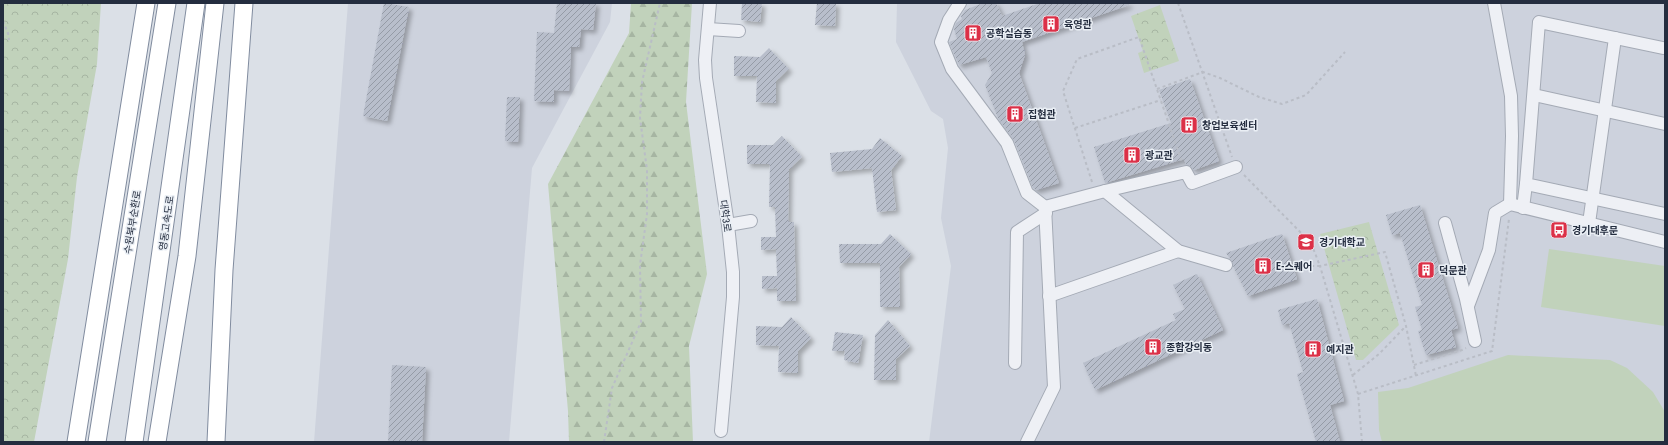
<svg xmlns="http://www.w3.org/2000/svg" width="1668" height="445" font-family="'Roboto Condensed','Noto Sans KR',sans-serif">
	<style>
		.built { fill: #cdd2dd }
		.forest { fill: url(#forest-firs) }
		.park { fill: url(#park-crowns) }
		.garden { fill: #c1d2bb }
		.building { fill: url(#building-hatch); filter: url(#shadow) }
		.lines { fill: none; stroke-linecap: round; stroke-linejoin: round }
		.minor-casing { stroke: #a4aab5; stroke-width: 14 }
		.highway-casing { stroke: #818c9f; stroke-width: 19 }
		.path { stroke: #b9bdc6; stroke-width: 2; stroke-dasharray: 3 3; stroke-linecap: butt }
		.minor { stroke: #eef0f5; stroke-width: 12 }
		.highway { stroke: #fff; stroke-width: 17 }
		.labels { text-anchor: middle; stroke-width: 3; stroke-linejoin: round; paint-order: stroke }
		.poi-label { font-size: 10px; font-weight: bold; fill: #242d3f; stroke: #eaeff5; text-anchor: start }
		.street-label { font-size: 10px; fill: #242d3f; stroke: #eaeff5 }
	</style>
	<defs>
		<pattern id="forest-firs" width="22" height="20" patternUnits="userSpaceOnUse"><rect width="22" height="20" fill="#c1d2bb"/><path d="M5 1l3.5 6h-7zM16 11l3.5 6h-7z" fill="#a6b5a2"/></pattern>
		<pattern id="park-crowns" width="20" height="18" patternUnits="userSpaceOnUse"><rect width="20" height="18" fill="#c1d2bb"/><path d="M2 6a3 3 0 1 1 6 0M12 15a3 3 0 1 1 6 0" fill="none" stroke="#a6b5a2"/></pattern>
		<pattern id="building-hatch" width="6" height="6" patternUnits="userSpaceOnUse"><rect width="6" height="6" fill="#b8becb"/><path d="M-1 1l2-2M0 6l6-6M5 7l2-2" fill="none" stroke="#959ba6"/></pattern>
		<filter id="shadow"><feDropShadow dx="3.5" dy="3.5" stdDeviation="2" flood-color="#0004"/></filter>
	</defs>
	<rect width="100%" height="100%" fill="#dbe0e7"/>
	<g class="built">
		<polygon points="348,3 612,3 610,22 532,168 509,442 314,442"/>
		<polygon points="897,3 1665,3 1665,442 929,442 951,266 941,218 948,148 943,119 931,111 896,42"/>
	</g>
	<polygon class="forest" points="631,3 692,3 686,102 707,274 689,346 693,442 569,442 568,411 548,184 629,33"/>
	<g class="park">
		<polygon points="3,3 101,3 97,64 77,177 68,259 34,442 3,442"/>
		<polygon points="1160,5 1179,61 1144,73 1138,53 1143,51 1131,16"/>
		<polygon points="1369,222 1399,325 1363,360 1356,360 1320,234"/>
	</g>
	<g class="garden">
		<polygon points="1549,249 1665,266 1665,326 1541,307"/>
		<polygon points="1508,355 1610,360 1627,368 1653,392 1665,412 1665,442 1382,442 1379,430 1378,392 1408,388"/>
	</g>
	<g class="building">
		<polygon points="384,3 409,7 387,121 363,116"/>
		<polygon points="557,3 596,3 593,30 581,29 579,47 571,47 569,91 554,90 554,102 534,101 537,32 554,33"/>
		<polygon points="742,3 762,3 760,22 741,20"/>
		<polygon points="817,3 836,3 835,26 815,25"/>
		<polygon points="983,3 996,3 1002,16 1040,3 1129,3 1129,5 1022,42 1025,55 1019,73 1059,183 1036,190 1033,188 1014,140 998,118 985,85 992,73 986,57 959,65 949,42 957,39 954,29 956,23 962,19 961,16 965,10"/>
		<polygon points="769,48 789,69 776,81 776,103 756,102 757,76 734,76 734,56 760,57"/>
		<polygon points="1190,79 1219,161 1194,170 1189,165 1186,165 1184,159 1105,183 1094,147 1171,123 1159,90"/>
		<polygon points="507,97 520,97 518,142 505,141"/>
		<polygon points="782,136 802,157 789,169 788,222 794,222 796,301 777,301 777,288 762,289 762,276 777,276 776,249 761,250 761,237 776,237 775,207 769,207 770,164 747,164 747,145 773,145"/>
		<polygon points="880,138 902,156 891,170 896,210 877,212 872,168 832,172 830,153 872,149"/>
		<polygon points="1420,205 1458,328 1451,330 1456,347 1426,355 1418,331 1422,330 1415,307 1422,305 1400,233 1392,235 1386,215"/>
		<polygon points="890,234 911,254 899,267 900,307 880,307 880,263 840,263 839,244 881,244"/>
		<polygon points="1282,234 1297,279 1248,296 1233,266 1233,263 1226,253"/>
		<polygon points="1197,274 1223,330 1095,390 1083,363 1176,320 1173,314 1185,309 1173,285"/>
		<polygon points="1317,299 1344,401 1330,405 1340,442 1316,442 1297,374 1303,372 1289,323 1282,325 1278,310"/>
		<polygon points="791,317 811,338 798,351 798,373 778,372 779,346 756,345 756,326 782,327"/>
		<polygon points="888,320 910,346 896,359 896,380 874,380 875,335"/>
		<polygon points="835,332 863,335 858,363 844,360 845,351 832,351"/>
		<polygon points="392,365 426,367 422,442 388,442"/>
	</g>
	<g class="lines">
		<defs>
			<g id="minor">
				<polyline points="710,3 705,60 706,78 728,225 733,272 733,297 721,431"/>
				<polyline points="960,3 949,20 941,42 952,69 1007,143 1027,193 1045,207 1054,387 1027,442"/>
				<polyline points="1494,3 1511,96 1512,136 1510,204 1665,242"/>
				<polyline points="708,29 739,31"/>
				<polyline points="1663,48 1539,22 1526,184 1665,214"/>
				<polyline points="1534,95 1665,124"/>
				<polyline points="1105,191 1186,172 1192,183 1236,167"/>
				<polyline points="1045,207 1105,191 1178,251 1226,265"/>
				<polyline points="1523,208 1526,184"/>
				<polyline points="1445,223 1466,299 1475,341"/>
				<polyline points="1589,223 1615,38"/>
				<polyline points="728,225 751,221"/>
				<polyline points="1049,296 1178,251"/>
				<polyline points="1468,306 1489,250 1495,213 1510,204"/>
				<polyline points="1015,363 1017,232 1046,213"/>
			</g>
			<g id="highway">
				<polyline points="76,442 146,3"/>
				<polyline points="97,442 167,3"/>
				<polyline points="134,442 196,3"/>
				<polyline points="157,442 187,256 215,3"/>
				<polyline points="216,442 224,270 244,3"/>
			</g>
		</defs>
		<use href="#minor" class="minor-casing"/>
		<use href="#highway" class="highway-casing"/>
		<g class="path">
			<polyline points="1178,3 1232,157"/>
			<polyline points="3,21 8,33 9,40"/>
			<polyline points="1157,89 1203,72 1220,78 1259,97 1282,104 1306,95 1345,52"/>
			<polyline points="1075,128 1161,100"/>
			<polyline points="1244,175 1311,243 1320,266 1293,266"/>
			<polyline points="1092,182 1063,91 1077,59 1139,37 1182,162"/>
			<polyline points="1414,365 1462,350 1466,348"/>
			<polyline points="1353,375 1379,354 1406,326"/>
			<polyline points="1358,394 1492,351 1509,219"/>
			<polyline points="604,442 612,388 641,322 640,265 647,214 647,170 640,118 642,82 660,3"/>
			<polyline points="1362,442 1358,394 1320,266 1385,252 1406,326 1416,376"/>
		</g>
		<use href="#minor" class="minor"/>
		<use href="#highway" class="highway"/>
	</g>
	<defs>
		<symbol id="building-square" viewBox="-11 -11 22 22"><rect x="-9" y="-9" width="18" height="18" rx="4" fill="#dc3047" stroke="#eaeff5"/><path d="M-4-6H4V6H1V3H-1V6H-4ZM-2.5-4.3h1.7v1.8h-1.7ZM.8-4.3h1.7v1.8H.8ZM-2.5-1h1.7V.8h-1.7ZM.8-1h1.7V.8H.8Z" fill="#fff"/></symbol>
		<symbol id="bus-square" viewBox="-11 -11 22 22"><rect x="-9" y="-9" width="18" height="18" rx="4" fill="#dc3047" stroke="#eaeff5"/><path d="M-5-6H5V4H4V6H2V4H-2V6H-4V4H-5ZM-3.5-4V0h7V-4ZM-3.5 1.2v1.5H-2V1.2ZM2 1.2v1.5H3.5V1.2Z" fill="#fff"/></symbol>
		<symbol id="university-square" viewBox="-11 -11 22 22"><rect x="-9" y="-9" width="18" height="18" rx="4" fill="#dc3047" stroke="#eaeff5"/><path d="M0-5L7-2L0 1L-7-2ZM-4 1L0 2.5L4 1V4Q0 6-4 4Z" fill="#fff"/></symbol>
	</defs>
	<g fill-rule="evenodd">
		<use href="#building-square" x="1041" y="14" width="20" height="20"/>
		<use href="#building-square" x="963" y="23" width="20" height="20"/>
		<use href="#building-square" x="1005" y="104" width="20" height="20"/>
		<use href="#building-square" x="1179" y="115" width="20" height="20"/>
		<use href="#building-square" x="1122" y="145" width="20" height="20"/>
		<use href="#bus-square" x="1549" y="220" width="20" height="20"/>
		<use href="#university-square" x="1296" y="232" width="20" height="20"/>
		<use href="#building-square" x="1253" y="256" width="20" height="20"/>
		<use href="#building-square" x="1416" y="260" width="20" height="20"/>
		<use href="#building-square" x="1143" y="337" width="20" height="20"/>
		<use href="#building-square" x="1303" y="339" width="20" height="20"/>
	</g>
	<g class="labels">
		<g class="poi-label">
			<text x="1064" y="28">육영관</text>
			<text x="986" y="37">공학실습동</text>
			<text x="1028" y="118">집현관</text>
			<text x="1202" y="129">창업보육센터</text>
			<text x="1145" y="159">광교관</text>
			<text x="1572" y="234">경기대후문</text>
			<text x="1319" y="246">경기대학교</text>
			<text x="1276" y="270">E-스퀘어</text>
			<text x="1439" y="274">덕문관</text>
			<text x="1166" y="351">종합강의동</text>
			<text x="1326" y="353">예지관</text>
		</g>
		<g class="street-label">
			<text transform="translate(726 216) rotate(82)" y="4">대학3로</text>
			<text transform="translate(132 222) rotate(-81)" y="4">수원북부순환로</text>
			<text transform="translate(166 223) rotate(-82)" y="4">영동고속도로</text>
		</g>
	</g>
	<rect width="1668" height="445" fill="none" stroke="#242d3f" stroke-width="8"/>
</svg>
